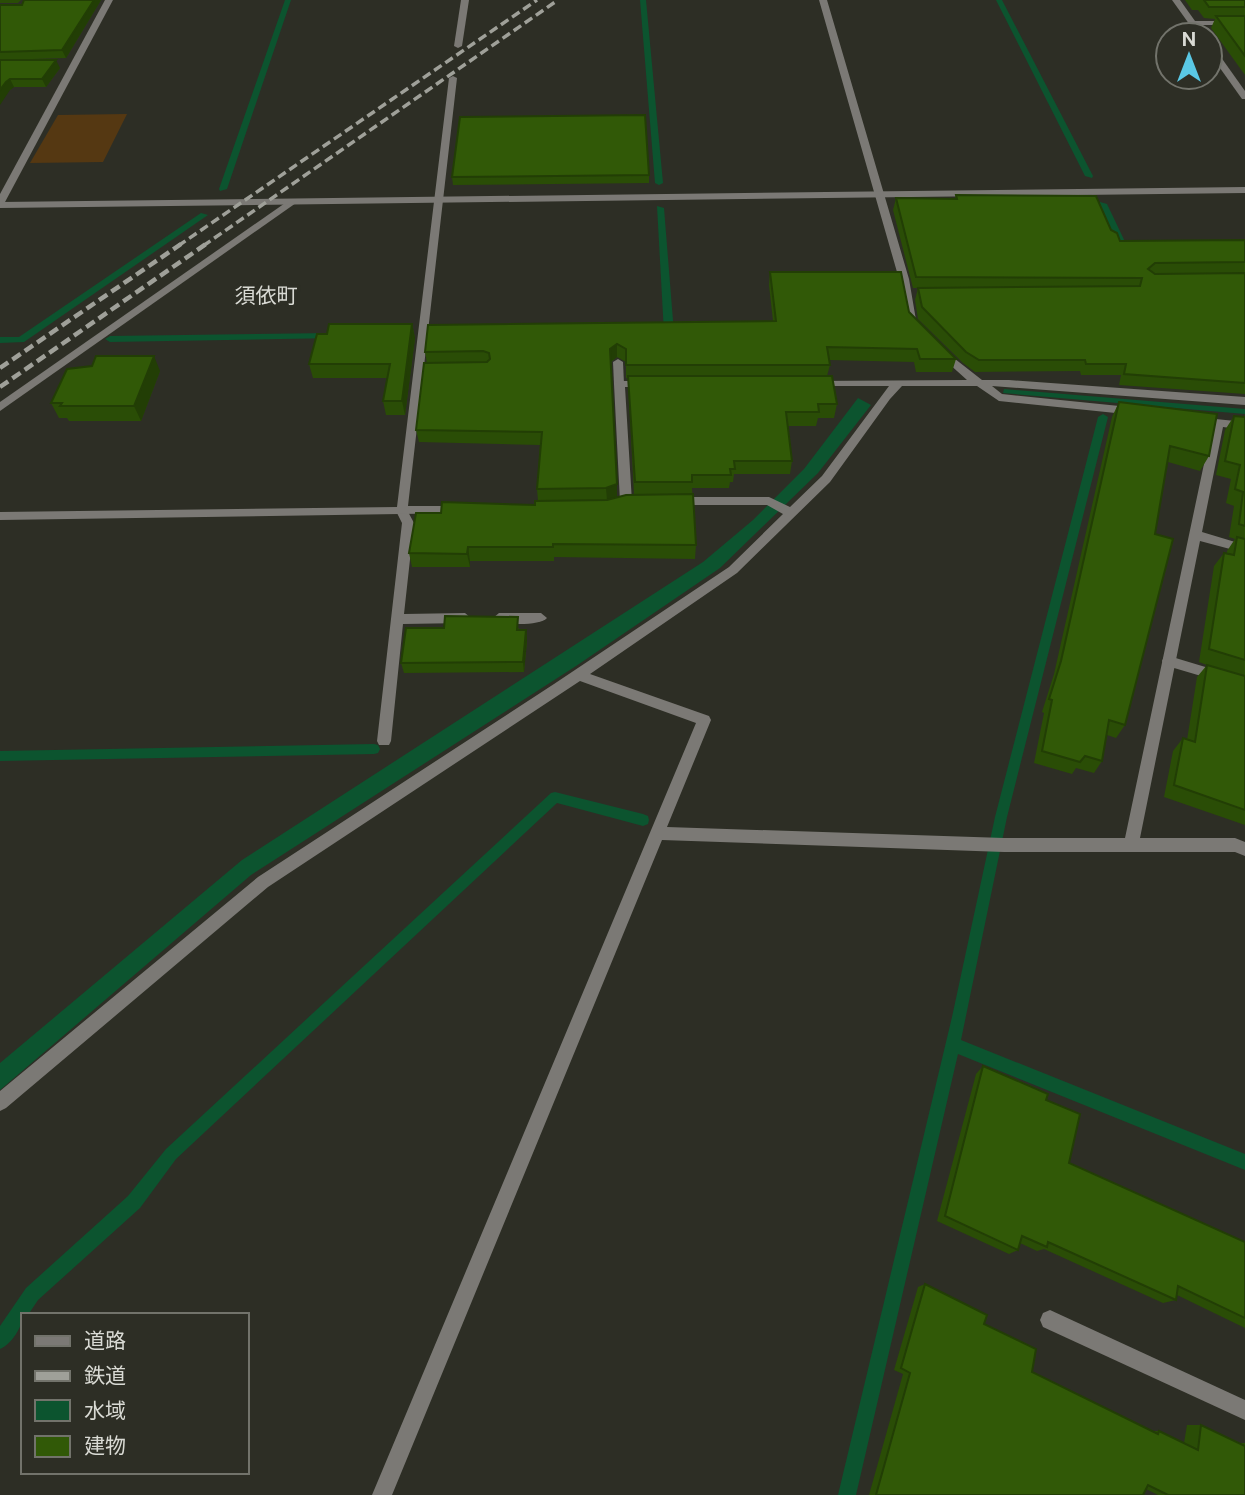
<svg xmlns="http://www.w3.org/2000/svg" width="1245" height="1495" font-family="'Public Sans','Noto Sans JP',sans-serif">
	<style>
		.green { fill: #553812 }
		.water { fill: #0c542f }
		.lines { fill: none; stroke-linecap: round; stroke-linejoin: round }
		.stream { fill: #0c542f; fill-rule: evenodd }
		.service { fill: #7b7975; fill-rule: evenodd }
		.minor { fill: #7b7975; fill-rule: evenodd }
		.tertiary { fill: #7b7975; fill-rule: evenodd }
		.rail-far1 { stroke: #9fa099; stroke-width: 3.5; stroke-dasharray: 9 4.5; stroke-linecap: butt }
		.rail { stroke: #9fa099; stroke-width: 4.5; stroke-dasharray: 10 5; stroke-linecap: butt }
		.wall { fill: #2a4d06; fill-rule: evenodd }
		.shaded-wall { fill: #223e05 }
		.building { fill: #315907; stroke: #223e05; stroke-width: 2 }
		.labels { text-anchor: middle; stroke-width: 7; stroke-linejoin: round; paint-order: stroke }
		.far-quarter-label { font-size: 21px; fill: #d9dad4; stroke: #2d2e25 }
	</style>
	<rect width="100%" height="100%" fill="#2d2e25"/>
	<polygon class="green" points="127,114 103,162 30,163 58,115"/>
	<g class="water">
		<polygon points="1004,389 1245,409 1245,414 1003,393"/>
		<polygon points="858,398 871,405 818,473 720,568 576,666 251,875 0,1090 0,1063 242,860 703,562 753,520 804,469"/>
	</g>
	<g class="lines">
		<g class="stream">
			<polygon points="285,0 291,0 227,189 220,191 219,189"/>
			<polygon points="640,0 646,0 663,183 659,185 655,183"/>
			<polygon points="996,0 1002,0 1093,176 1092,178 1085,176"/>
			<polygon points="1100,202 1107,204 1128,248 1127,250 1120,248 1099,204"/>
			<polygon points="657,206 664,208 674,333 669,336 664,333"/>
			<polygon points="201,213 208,215 24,342 0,343 0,337 19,337"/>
			<polygon points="334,333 337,334 337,338 110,342 105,339 110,336"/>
			<polygon points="1103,414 1108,417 1007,817 961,1040 1245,1154 1245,1170 958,1054 856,1495 838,1495 952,1017 995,817 1098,417"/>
			<polygon points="374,744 378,745 380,749 378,753 374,754 0,761 0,751"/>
			<path d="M555 792 643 814 648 816 649 820 648 824 643 826 557 803 176 1159 140 1208 38 1300 28 1315H23C23 1326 11 1345 0 1349V1326L26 1288 128 1196 166 1149 551 793Z"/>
		</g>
		<g class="service">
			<polygon points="1192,21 1245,21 1245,25 1189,25 1188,23"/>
			<polygon points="618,359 623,362 624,384 619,387 614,384 613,362"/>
			<polygon points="402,507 406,508 414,523 404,614 465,613 471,618 465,623 403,624 391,741 389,745 379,745 377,741 402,523 396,511"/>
			<path d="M499 613H541L547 618C540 626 500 626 493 618Z"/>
			<polygon points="1169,656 1245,679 1245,689 1164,665 1162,661 1164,657"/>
			<polygon points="1050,1310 1245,1400 1245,1420 1043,1327 1040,1320 1043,1313"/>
		</g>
		<g class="minor">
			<polygon points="105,0 113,0 5,202 0,205 0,194"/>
			<polygon points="461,0 469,0 462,46 458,48 454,46"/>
			<polygon points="819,0 827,0 909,279 916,320 922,327 921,329 913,329 906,321 899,279"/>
			<polygon points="1172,0 1180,0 1205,35 1197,35"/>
			<polygon points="1210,46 1213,46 1245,91 1245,99 1242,99 1210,54"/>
			<polygon points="453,76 457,78 408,506 461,506 467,510 465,513 0,520 0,512 397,507 449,78"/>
			<polygon points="288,201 296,203 0,411 0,402"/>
			<polygon points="941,348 982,380 1009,380 1245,397 1245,405 992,386 1002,394 1139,408 1141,411 1135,415 999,401 977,386 902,386 890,399 830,482 737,573 590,674 709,716 711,720 667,827 1004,838 1125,838 1212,426 1192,424 1192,418 1196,417 1245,422 1245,430 1223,427 1202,532 1245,545 1245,553 1200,541 1140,838 1235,838 1245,842 1245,856 1235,852 1004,852 662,840 392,1495 372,1495 696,723 580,681 268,887 6,1108 0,1111 0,1091 258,877 554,684 729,567 783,514 767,505 676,505 670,501 676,497 769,497 790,507 822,476 889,386 817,386 812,383 813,381 967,380 937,353 936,351"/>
			<polygon points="619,381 646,381 651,384 646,387 625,387 632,502 626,506 620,502 614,384"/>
		</g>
		<polygon class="tertiary" points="1245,187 1245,193 0,208 0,202"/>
		<g class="rail-far1">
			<polyline points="178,246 537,0"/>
			<polyline points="203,246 558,0"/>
		</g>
		<g class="rail">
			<polyline points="0,368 181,244"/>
			<polyline points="0,387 206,244"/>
		</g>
	</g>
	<g class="wall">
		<polygon points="0,0 21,0 18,3 0,3"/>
		<polygon points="101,0 66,58 0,60 0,5 22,5"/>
		<polygon points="1185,0 1245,0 1245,75 1211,28 1215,19 1204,18 1198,10 1192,10"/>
		<polygon points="0,60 60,68 46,87 14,87 10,90"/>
		<polygon points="649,175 649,183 453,185 452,177"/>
		<polygon points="956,195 1111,230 1120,241 1245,240 1245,394 1119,385 1121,375 1081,375 1080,371 975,372 963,363 918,319 915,300 918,288 913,288 893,210 896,198 955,199"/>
		<path d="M770 272 909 312 956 359 952 372H916L914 362 829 360 830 365 827 376 837 404 834 418H818L816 426H788L792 461 790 474H734L733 482H730L729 488H692L696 545 695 559 554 557V561H470V567H412L409 553 441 513 535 505 538 501 537 489 540 445 419 442 416 430 427 363 425 352 773 321 769 285ZM617 357 626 362V378H628L634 495 617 497 611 362Z"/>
		<polygon points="412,324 415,338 405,415 386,415 383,401 387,378 313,378 309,364 327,334"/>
		<polygon points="160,371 141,421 69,421 67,418 59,418 51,403"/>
		<polygon points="1119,402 1209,456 1200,471 1168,462 1155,534 1125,725 1116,738 1107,735 1102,761 1094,773 1076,768 1072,774 1034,763 1044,713 1042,712 1054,674 1112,417"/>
		<polygon points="1234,416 1245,417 1245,825 1164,797 1173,751 1183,738 1187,740 1197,677 1207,665 1199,662 1214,566 1224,553 1227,553 1227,551 1235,539 1229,537 1234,506 1226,503 1231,479 1216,475 1225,430"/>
		<polygon points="519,628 519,630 526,630 527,641 524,672 404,673 401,663"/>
		<polygon points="983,1066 1046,1100 1069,1163 1245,1242 1245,1328 1177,1295 1176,1300 1163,1303 1044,1249 1037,1251 1020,1243 1018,1250 1009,1254 937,1221 976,1074"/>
		<polygon points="925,1284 984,1324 1032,1372 1152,1431 1159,1431 1184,1443 1187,1425 1201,1425 1241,1444 1241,1443 1245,1443 1245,1495 1158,1495 1146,1489 1143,1495 869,1495 903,1374 894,1370 918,1287"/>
	</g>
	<g class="shaded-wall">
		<polygon points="94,0 101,0 66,58 62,50"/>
		<polygon points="56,60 60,68 46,87 42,79"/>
		<polygon points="10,79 14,87 10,90 0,105 0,90 6,82"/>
		<polygon points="412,324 415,338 405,415 402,401"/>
		<polygon points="617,344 617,357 610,362 610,349"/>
		<polygon points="154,356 160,371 141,421 134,406"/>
		<polygon points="617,484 617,497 607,500 606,488"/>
		<polygon points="468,547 470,561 470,567 467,554"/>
		<polygon points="526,630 527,641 524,672 523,662"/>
	</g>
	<g class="building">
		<polygon points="24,0 94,0 62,50 0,52 0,5 22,5"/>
		<polygon points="1204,0 1245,0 1245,7 1209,7"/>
		<polygon points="1216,16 1245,16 1245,56"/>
		<polygon points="0,60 56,60 42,79 10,79 6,82 0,90"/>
		<polygon points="645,115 649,175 452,177 460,117"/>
		<polygon points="956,195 1096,196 1111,230 1117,233 1120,241 1245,240 1245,262 1155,263 1148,269 1155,274 1245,273 1245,383 1124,374 1126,364 1086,364 1085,360 979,360 966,352 922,307 918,288 1140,286 1142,278 916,277 896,198 957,199"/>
		<polygon points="770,272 901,272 909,312 956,359 920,359 917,349 827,347 830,365 626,365 626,349 617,344 610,349 617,484 606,488 537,489 542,432 416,430 424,363 487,362 490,359 489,353 483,351 425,352 428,325 776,321"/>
		<polygon points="329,324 412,324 402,401 383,401 390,364 309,364 317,334 327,334"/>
		<polygon points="96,356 154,356 134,406 60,406 62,403 51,403 67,369 92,366"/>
		<polygon points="628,376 832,376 837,404 818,404 819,412 786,412 792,461 734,461 735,469 730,469 731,475 692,475 692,482 635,482"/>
		<polygon points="1119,402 1217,414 1209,456 1170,446 1155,534 1173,539 1125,725 1109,720 1102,761 1085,756 1080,762 1042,751 1052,700 1049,699 1061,661"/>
		<polygon points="1234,416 1245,417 1245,526 1239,524 1243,492 1235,489 1240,465 1225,461"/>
		<polygon points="693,494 696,545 553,544 553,547 468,547 467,554 409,553 416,513 441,513 442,502 535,505 535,501 607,500 626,495"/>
		<polygon points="1237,537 1245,539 1245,660 1209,649 1224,553 1234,555"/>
		<polygon points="445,616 518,617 517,630 526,630 523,662 401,663 406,628 444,628"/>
		<polygon points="1207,665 1245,676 1245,810 1174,785 1183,738 1195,742"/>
		<polygon points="983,1066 1048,1094 1046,1100 1080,1114 1069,1163 1245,1242 1245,1318 1178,1286 1176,1300 1048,1242 1047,1247 1022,1236 1018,1250 945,1216"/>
		<polygon points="925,1284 987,1315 984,1324 1036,1349 1032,1372 1158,1434 1159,1431 1198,1450 1201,1425 1245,1446 1245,1495 1168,1495 1148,1485 1143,1495 876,1495 910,1373 901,1368"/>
	</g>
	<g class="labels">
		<g class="far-quarter-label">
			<text x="266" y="303">須依町</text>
		</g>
	</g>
	<rect x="21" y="1313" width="228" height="161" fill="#2d2e25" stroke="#72736b" stroke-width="2"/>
	<rect x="35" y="1336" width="35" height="10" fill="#7b7975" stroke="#72736b" stroke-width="2"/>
	<text x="84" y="1348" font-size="21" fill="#d9dad4">道路</text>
	<rect x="35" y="1371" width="35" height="10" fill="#9fa099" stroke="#72736b" stroke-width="2"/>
	<text x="84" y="1383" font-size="21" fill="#d9dad4">鉄道</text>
	<rect x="35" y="1400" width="35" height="21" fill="#0c542f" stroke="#72736b" stroke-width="2"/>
	<text x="84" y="1418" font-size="21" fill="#d9dad4">水域</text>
	<rect x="35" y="1436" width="35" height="21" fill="#315907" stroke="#72736b" stroke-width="2"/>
	<text x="84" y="1453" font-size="21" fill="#d9dad4">建物</text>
	<g transform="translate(1189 56)"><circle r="33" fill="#2d2e25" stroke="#72736b" stroke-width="2"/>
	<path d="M0-5L12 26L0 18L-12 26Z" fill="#5ac8e5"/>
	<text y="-10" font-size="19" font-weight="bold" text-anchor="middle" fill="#d9dad4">N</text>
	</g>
</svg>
